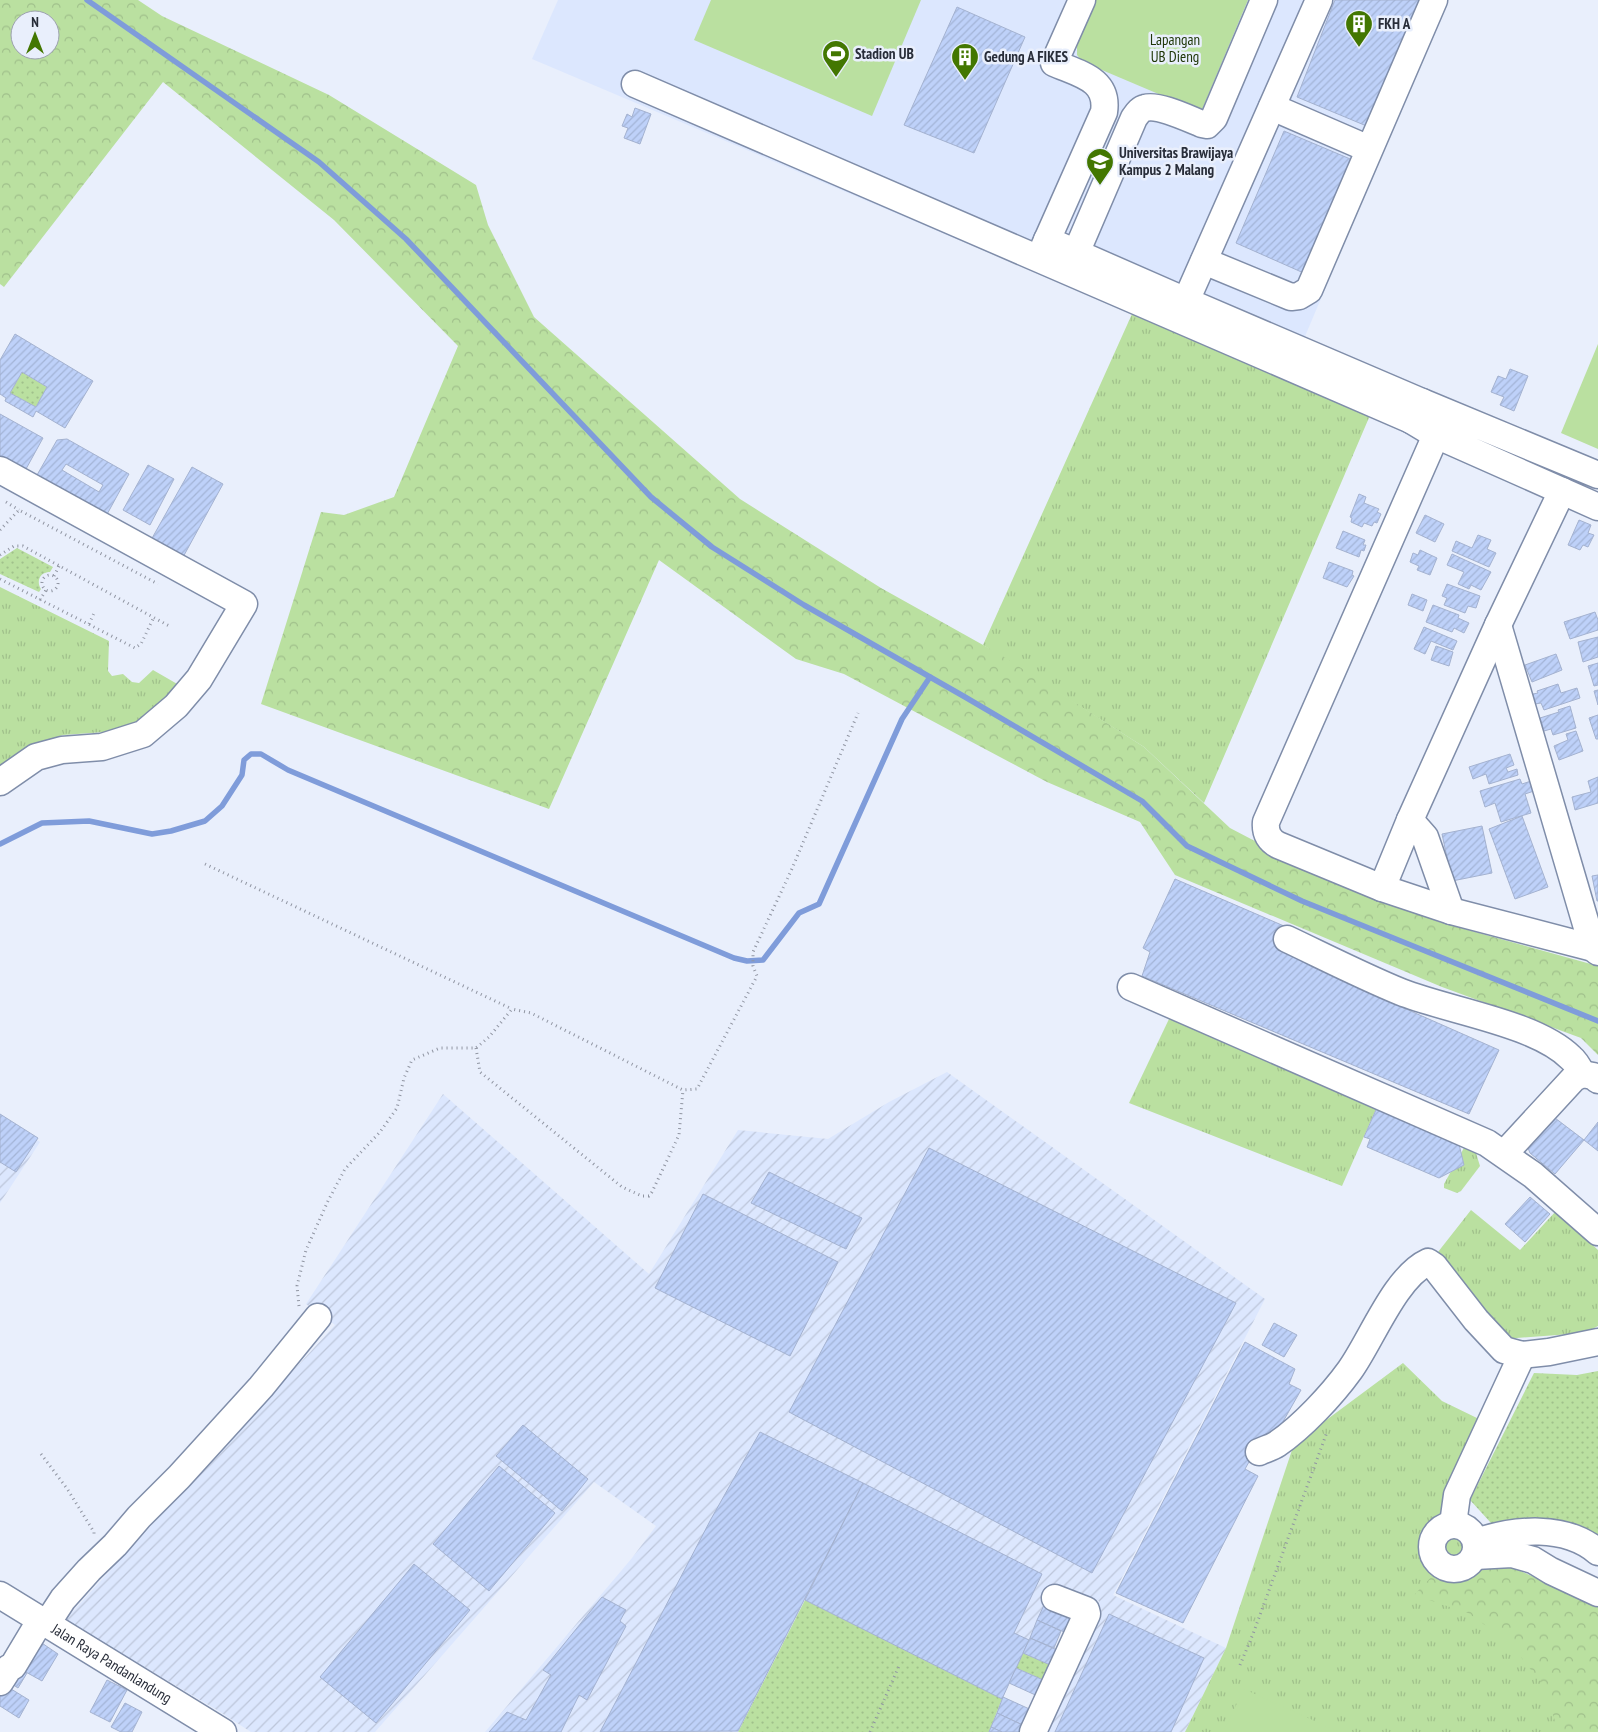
<svg xmlns="http://www.w3.org/2000/svg" width="1598" height="1732" font-family="'PT Sans Narrow',sans-serif">
	<style>
		.built { fill: #dce7fe }
		.industrial { fill: url(#industrial-furrows) }
		.grass { fill: url(#grass-tufts) }
		.forest { fill: url(#forest-crowns); fill-rule: evenodd }
		.park { fill: #bae0a0 }
		.garden { fill: url(#garden-dots) }
		.lines { fill: none; stroke-linecap: round; stroke-linejoin: round }
		.stream { stroke: #7f9cda; stroke-width: 5.5 }
		.building { fill: url(#building-hatch); stroke: #a4b2d0; fill-rule: evenodd }
		.minor-casing { stroke: #7f8da9; stroke-width: 29 }
		.path { stroke: #9095a2; stroke-width: 3; stroke-dasharray: 1 4; stroke-linecap: butt }
		.minor { stroke: #fff; stroke-width: 26 }
		.labels { text-anchor: middle; stroke-width: 5; stroke-linejoin: round; paint-order: stroke }
		.poi-label { font-size: 15px; font-weight: bold; fill: #282d39; stroke: #e9effc; text-anchor: start }
		.park-label { font-size: 15px; fill: #203809; stroke: #e9effc }
		.street-label { font-size: 15px; fill: #282d39; stroke: #e9effc }
	</style>
	<defs>
		<pattern id="industrial-furrows" width="10" height="10" patternUnits="userSpaceOnUse" patternTransform="scale(1.25)"><rect width="10" height="10" fill="#dce7fe"/><path d="M-1 1l2-2M0 10L10 0M9 11l2-2" fill="none" stroke="#bdc6da"/></pattern>
		<pattern id="grass-tufts" width="24" height="20" patternUnits="userSpaceOnUse" patternTransform="scale(1.25)"><rect width="24" height="20" fill="#bae0a0"/><path d="M3 7l-1-3M5 7V3M7 7l1-3M15 17l-1-3M17 17v-4M19 17l1-3" fill="none" stroke="#a0c08b"/></pattern>
		<pattern id="forest-crowns" width="20" height="18" patternUnits="userSpaceOnUse" patternTransform="scale(1.25)"><rect width="20" height="18" fill="#bae0a0"/><path d="M2 6a3 3 0 1 1 6 0M12 15a3 3 0 1 1 6 0" fill="none" stroke="#a0c08b"/></pattern>
		<pattern id="garden-dots" width="8" height="8" patternUnits="userSpaceOnUse" patternTransform="scale(1.25)"><rect width="8" height="8" fill="#bae0a0"/><path d="M2 2h.1M6 6h.1" fill="none" stroke="#a0c08b" stroke-width="1.8" stroke-linecap="round"/></pattern>
		<pattern id="building-hatch" width="6" height="6" patternUnits="userSpaceOnUse" patternTransform="scale(1.25)"><rect width="6" height="6" fill="#bed1f9"/><path d="M-1 1l2-2M0 6l6-6M5 7l2-2" fill="none" stroke="#a3b4d6"/></pattern>
	</defs>
	<rect width="100%" height="100%" fill="#e9effc"/>
	<polygon class="built" points="558,0 1447,0 1287,379 532,59"/>
	<g class="industrial">
		<polygon points="947,1072 1265,1299 1113,1595 1226,1648 1185,1732 1039,1732 1099,1601 1052,1589 1002,1699 805,1600 738,1732 485,1732 632,1558 656,1526 594,1482 375,1732 251,1732 217,1710 65,1620 335,1325 306,1304 443,1094 649,1274 738,1130 828,1139 889,1102"/>
		<polygon points="0,1115 40,1142 0,1203"/>
	</g>
	<g class="grass">
		<polygon points="1132,314 1371,413 1204,803 1144,747 983,645"/>
		<polygon points="0,587 109,641 108,671 112,676 123,674 132,682 139,683 153,670 179,685 135,723 105,732 63,735 46,741 0,769"/>
		<polygon points="1176,1018 1377,1107 1342,1186 1129,1103 1169,1019"/>
		<polygon points="1465,1146 1476,1153 1480,1166 1461,1191 1457,1193 1444,1188 1444,1184"/>
		<polygon points="1471,1210 1520,1250 1556,1211 1598,1250 1598,1326 1584,1333 1504,1339 1438,1252"/>
		<polygon points="1403,1363 1442,1401 1479,1419 1440,1513 1426,1539 1426,1556 1431,1565 1437,1571 1468,1574 1482,1566 1598,1606 1598,1732 1185,1732 1226,1648 1294,1444"/>
		<circle cx="1452" cy="1550" r="13"/>
	</g>
	<g class="forest">
		<path d="M0 0H138L162 16 329 95 476 185 488 225 534 317 740 499 881 588 1001 655 1144 747 1230 828 1299 864 1439 922 1598 966V1055L1581 1038 1442 987 1175 875 1140 822 1047 782 844 674 796 659 659 560 549 809 261 704 321 512 344 515 394 497 458 346 334 220 163 82 4 287 0 284ZM20 20H50V50H20Z"/>
		<polygon points="1503,1563 1598,1606 1598,1732 1559,1732 1542,1684 1510,1643 1468,1613 1414,1595 1437,1571 1468,1574 1482,1566"/>
	</g>
	<g class="park">
		<polygon points="711,0 921,0 872,116 694,40"/>
		<polygon points="1094,0 1248,0 1201,112 1083,62 1077,55 1077,42"/>
		<polygon points="1598,344 1598,449 1561,433"/>
		<polygon points="1244,1689 1339,1732 1223,1732"/>
	</g>
	<g class="garden">
		<polygon points="22,372 47,387 36,407 10,393"/>
		<path d="M17 548 53 567 50 572C40 572 36 581 41 589L39 592 0 574V559Z"/>
		<path d="M1598 1371V1536C1577 1519 1518 1522 1491 1523L1470 1500 1534 1373 1577 1375Z"/>
		<polygon points="805,1600 1002,1699 989,1732 738,1732"/>
		<polygon points="1023,1653 1057,1668 1050,1683 1016,1668"/>
	</g>
	<g class="lines">
		<g class="stream">
			<polyline points="87,0 319,162 406,239 651,497 712,547 804,605 965,697 1142,801 1187,846 1302,901 1598,1021"/>
			<polyline points="0,844 42,823 89,821 152,834 171,831 205,821 222,806 242,775 244,760 251,754 261,754 288,770 734,958 747,961 763,960 799,913 819,904 902,719 930,677"/>
		</g>
	</g>
	<g class="building">
		<polygon points="1335,0 1422,0 1369,127 1297,97"/>
		<polygon points="957,7 1025,37 974,153 904,125"/>
		<polygon points="635,108 651,114 640,144 624,138 628,128 622,126 627,114 632,117"/>
		<polygon points="1284,131 1355,161 1306,274 1236,243"/>
		<path d="M15 334 93 381 65 428 36 411 33 417 5 401 6 398 0 394V360ZM22 372 47 387 36 407 10 393Z"/>
		<polygon points="1510,369 1528,376 1514,411 1500,405 1504,397 1491,392 1498,376 1506,379"/>
		<polygon points="0,414 43,438 26,469 12,462 10,466 0,461"/>
		<path d="M67 439 129 474 105 518 38 483 37 475 57 440ZM66 464 103 485 99 492 62 470Z"/>
		<polygon points="148,465 174,479 150,525 123,510"/>
		<polygon points="192,467 223,484 182,559 151,540"/>
		<polygon points="1359,494 1366,497 1364,503 1379,509 1377,512 1381,514 1377,523 1374,522 1372,526 1364,523 1362,527 1351,522 1352,518 1350,517"/>
		<polygon points="1425,515 1444,524 1435,542 1416,533"/>
		<polygon points="1579,520 1591,525 1588,533 1594,535 1588,547 1583,545 1580,550 1568,545"/>
		<polygon points="1343,531 1365,540 1363,545 1366,545 1364,551 1361,550 1359,557 1336,548"/>
		<polygon points="1478,535 1491,540 1487,549 1496,553 1489,567 1452,551 1456,541 1472,548"/>
		<polygon points="1420,550 1437,558 1430,575 1417,570 1419,566 1410,562 1413,553 1418,555"/>
		<polygon points="1452,554 1491,572 1481,590 1471,585 1469,589 1458,584 1464,572 1447,565"/>
		<polygon points="1329,562 1353,571 1352,575 1354,576 1347,587 1323,578"/>
		<polygon points="1447,584 1480,596 1476,608 1468,606 1465,613 1444,605 1447,598 1442,596"/>
		<polygon points="1412,594 1427,600 1423,611 1408,605"/>
		<polygon points="1433,605 1459,615 1458,618 1469,623 1464,633 1454,628 1452,632 1426,622"/>
		<polygon points="1595,612 1598,620 1598,630 1570,639 1564,622"/>
		<polygon points="1424,627 1457,641 1453,650 1431,641 1425,654 1414,649"/>
		<polygon points="1598,637 1598,657 1583,662 1578,642"/>
		<polygon points="1436,646 1453,652 1449,666 1431,660"/>
		<polygon points="1556,654 1562,670 1532,682 1525,665"/>
		<polygon points="1598,663 1598,685 1594,686 1588,666"/>
		<polygon points="1558,684 1561,693 1577,688 1580,698 1544,710 1541,703 1535,704 1533,694 1538,693 1537,691"/>
		<polygon points="1598,690 1598,705 1594,691"/>
		<polygon points="1570,706 1576,728 1553,735 1551,729 1544,731 1540,718 1559,712 1558,710"/>
		<polygon points="1598,715 1598,739 1596,739 1589,718"/>
		<polygon points="1576,731 1583,751 1559,760 1554,746 1568,740 1566,734"/>
		<polygon points="1510,754 1514,765 1506,768 1508,772 1517,769 1518,775 1489,784 1486,774 1473,779 1469,767"/>
		<polygon points="1598,777 1598,803 1575,810 1572,797 1591,792 1588,781"/>
		<polygon points="1520,779 1522,784 1531,781 1534,791 1525,794 1531,813 1501,822 1495,803 1485,807 1480,791"/>
		<polygon points="1522,816 1548,887 1515,899 1489,829"/>
		<polygon points="1482,826 1492,873 1452,881 1442,834"/>
		<polygon points="1598,875 1598,901 1597,901 1592,876"/>
		<polygon points="1175,879 1284,926 1278,943 1398,1000 1397,1005 1499,1050 1469,1114 1142,976 1150,952 1143,948"/>
		<polygon points="1379,1103 1458,1140 1464,1165 1439,1178 1367,1147 1370,1139 1364,1137"/>
		<polygon points="0,1114 38,1138 16,1172 0,1162"/>
		<polygon points="1555,1118 1584,1140 1555,1174 1530,1153 1528,1148"/>
		<polygon points="1598,1122 1598,1151 1584,1140"/>
		<polygon points="929,1148 1236,1303 1092,1573 789,1412"/>
		<polygon points="769,1172 862,1218 846,1249 751,1203"/>
		<polygon points="703,1194 838,1262 790,1356 655,1288"/>
		<polygon points="1530,1197 1550,1214 1525,1242 1505,1224"/>
		<polygon points="1274,1323 1297,1335 1284,1357 1262,1345"/>
		<polygon points="1245,1342 1295,1369 1289,1384 1301,1390 1272,1441 1263,1437 1245,1469 1258,1476 1183,1623 1116,1593"/>
		<polygon points="523,1425 588,1479 562,1511 496,1456"/>
		<polygon points="760,1432 863,1483 738,1731 600,1732 711,1519"/>
		<polygon points="499,1466 555,1513 489,1591 433,1544"/>
		<polygon points="863,1483 1042,1574 1014,1633 1029,1640 1002,1699 805,1600"/>
		<polygon points="414,1564 470,1610 376,1723 320,1677"/>
		<polygon points="602,1597 626,1610 620,1621 626,1626 587,1700 579,1695 561,1732 489,1732 507,1712 526,1720 551,1675 543,1670"/>
		<polygon points="1045,1603 1079,1618 1071,1635 1037,1620"/>
		<polygon points="1109,1614 1204,1658 1171,1732 1055,1732"/>
		<polygon points="1037,1620 1061,1631 1054,1648 1030,1638"/>
		<polygon points="33,1637 58,1654 42,1681 15,1666"/>
		<polygon points="1030,1638 1064,1653 1057,1668 1023,1653"/>
		<polygon points="15,1666 27,1673 18,1688 6,1680"/>
		<polygon points="1016,1668 1050,1683 1042,1698 1009,1683"/>
		<polygon points="107,1680 127,1690 110,1722 90,1712"/>
		<polygon points="3,1684 29,1700 19,1718 0,1706 0,1689"/>
		<polygon points="1003,1697 1036,1712 1029,1728 997,1713"/>
		<polygon points="125,1703 142,1712 132,1732 121,1732 111,1727"/>
		<polygon points="997,1713 1029,1728 1027,1732 1002,1732 991,1727"/>
		<polygon points="991,1727 1002,1732 989,1732"/>
	</g>
	<g class="lines">
		<defs>
			<g id="minor">
				<polyline points="635,84 1411,420"/>
				<polyline points="1272,107 1369,149"/>
				<polyline points="1047,240 1186,301 1422,402"/>
				<path d="M1076 253 1134 118C1137 114 1140 109 1145 108 1159 104 1189 119 1202 124L1207 125 1214 118 1264 0"/>
				<path d="M1040 256 1104 112C1109 79 1079 74 1054 63L1082 0"/>
				<polyline points="1204,261 1291,297 1299,296 1309,290 1434,0"/>
				<polyline points="1186,301 1319,0"/>
				<path d="M1436 435 1266 822C1265 833 1269 840 1278 845L1382 888 1451 911 1593 948 1598 952"/>
				<polyline points="0,470 244,604 199,679 176,706 143,734 102,747 62,750 36,757 0,782"/>
				<polyline points="1598,475 1422,402 1411,420 1436,435 1598,507"/>
				<polyline points="1498,625 1593,948"/>
				<polyline points="1410,820 1425,837 1451,911"/>
				<polyline points="1382,888 1410,820 1498,625 1562,491"/>
				<path d="M1287 939C1325 957 1362 976 1401 992 1449 1011 1536 1023 1571 1058 1576 1062 1579 1068 1582 1074"/>
				<polyline points="1131,987 1487,1143 1533,1175 1598,1232"/>
				<polyline points="1504,1154 1574,1078 1582,1074 1593,1076 1598,1080"/>
				<path d="M1259 1452C1265 1449 1271 1448 1277 1444 1302 1427 1332 1395 1350 1370 1371 1341 1395 1277 1428 1262L1434 1266 1476 1320 1504 1350 1522 1355 1549 1352 1598 1342"/>
				<polyline points="1453,1524 1457,1495 1522,1355"/>
				<circle cx="1454" cy="1547" r="22"/>
				<path d="M1476 1542C1515 1529 1565 1524 1598 1552"/>
				<polyline points="1475,1556 1512,1554 1533,1560 1551,1571 1598,1593"/>
				<path id="s1" d="M0 1595 223 1732"/>
				<polyline points="46,1625 63,1599 89,1570 115,1545 139,1517 179,1477 261,1387 318,1317"/>
				<polyline points="0,1682 9,1668 13,1666 40,1621"/>
				<polyline points="1033,1732 1087,1614 1086,1610 1055,1598"/>
			</g>
		</defs>
		<use href="#minor" class="minor-casing"/>
		<g class="path">
			<polyline points="6,502 19,510"/>
			<polyline points="0,530 19,510 158,584"/>
			<polyline points="0,555 14,546 23,546 171,627"/>
			<circle cx="50" cy="583" r="8"/>
			<polyline points="54,576 59,566"/>
			<polyline points="0,579 135,648 141,644 154,617"/>
			<polyline points="40,600 46,590"/>
			<polyline points="89,624 95,611"/>
			<polyline points="205,864 512,1009"/>
			<polyline points="476,1048 480,1072 622,1187 642,1196 649,1196 652,1192 679,1135 683,1090"/>
			<polyline points="299,1306 297,1286 306,1250 328,1201 345,1169 380,1132 397,1108 404,1078 412,1060 440,1048 476,1048 489,1037 512,1009 531,1013 683,1090 697,1089 757,976 753,966 753,952 791,871 858,713"/>
			<polyline points="41,1454 68,1490 94,1532 94,1536"/>
			<polyline points="1240,1665 1253,1634 1327,1432"/>
			<polyline points="870,1732 899,1666"/>
		</g>
		<use href="#minor" class="minor"/>
	</g>
	<defs>
		<symbol id="building-pin" viewBox="-11 -11 22 30"><path d="M0 17L-7.5 6A9.5 9.5 0 1 1 7.5 6Z" fill="#437701" stroke="#e9effc"/><path d="M-4-6H4V6H1V3H-1V6H-4ZM-2.5-4.3h1.7v1.8h-1.7ZM.8-4.3h1.7v1.8H.8ZM-2.5-1h1.7V.8h-1.7ZM.8-1h1.7V.8H.8Z" fill="#fff"/></symbol>
		<symbol id="stadium-pin" viewBox="-11 -11 22 30"><path d="M0 17L-7.5 6A9.5 9.5 0 1 1 7.5 6Z" fill="#437701" stroke="#e9effc"/><path d="M0-5a6.5 5 0 1 0 0 10a6.5 5 0 1 0 0-10ZM-3.5-1.8h7v3.6h-7Z" fill="#fff"/></symbol>
		<symbol id="university-pin" viewBox="-11 -11 22 30"><path d="M0 17L-7.5 6A9.5 9.5 0 1 1 7.5 6Z" fill="#437701" stroke="#e9effc"/><path d="M0-5L7-2L0 1L-7-2ZM-4 1L0 2.5L4 1V4Q0 6-4 4Z" fill="#fff"/></symbol>
	</defs>
	<g fill-rule="evenodd">
		<use href="#building-pin" x="1343" y="8" width="32" height="43"/>
		<use href="#stadium-pin" x="820" y="38" width="32" height="43"/>
		<use href="#building-pin" x="949" y="41" width="32" height="43"/>
		<use href="#university-pin" x="1084" y="146" width="32" height="43"/>
	</g>
	<g class="labels">
		<g class="poi-label">
			<text x="1378" y="29">FKH A</text>
			<text x="855" y="59">Stadion UB</text>
			<text x="984" y="62">Gedung A FIKES</text>
			<text x="1119" y="158">Universitas Brawijaya<tspan x="1119" dy="17">Kampus 2 Malang</tspan></text>
		</g>
		<g class="park-label">
			<text x="1175" y="45">Lapangan<tspan x="1175" dy="17">UB Dieng</tspan></text>
		</g>
		<g class="street-label">
			<text dy="5" stroke="none"><textPath href="#s1" startOffset="131">Jalan Raya Pandanlandung</textPath></text>
		</g>
	</g>
	<g transform="translate(35 35)"><circle r="24" fill="#e9effc" stroke="#9ca1ae"/>
	<path d="M0-4L9 19L0 12L-9 19Z" fill="#437701"/>
	<text y="-8" font-size="14" font-weight="bold" text-anchor="middle" fill="#282d39">N</text>
	</g>
</svg>
